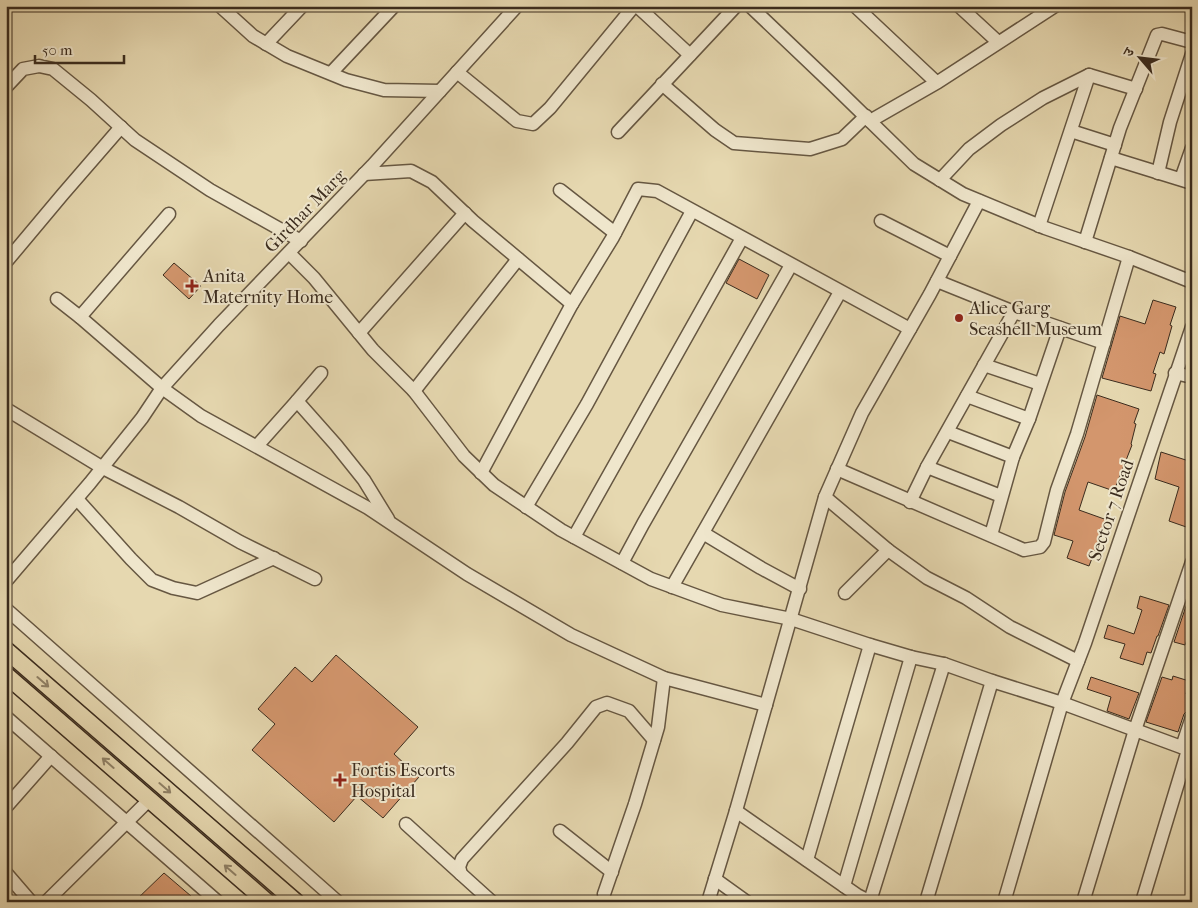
<svg xmlns="http://www.w3.org/2000/svg" width="1198" height="908" font-family="'IM FELL French Canon','Noto Serif Devanagari',serif">
	<style>
		.building { fill: #d3966d; stroke: #3b2c1e }
		.lines { fill: none; stroke-linecap: round; stroke-linejoin: round }
		.minor-casing { stroke: #665742; stroke-width: 15 }
		.major-casing { stroke: #3b2c1e; stroke-width: 19 }
		.minor { stroke: #efe6cc; stroke-width: 12 }
		.major { stroke: #e6d8b0; stroke-width: 16 }
		.oneway { stroke: #908267 }
		.poi-dot { fill: #8f2418; stroke: #efe6cc; stroke-width: 2 }
		.labels { text-anchor: middle; stroke-width: 4; stroke-linejoin: round; paint-order: stroke }
		.street-label { font-size: 18px; fill: #3b2c1e; stroke: #efe6cc }
		.poi-label { font-size: 18px; fill: #3b2c1e; stroke: #efe6cc; text-anchor: start }
	</style>
	<rect width="100%" height="100%" fill="#e6d8b0"/>
	<filter id="stains"><feTurbulence type="fractalNoise" baseFrequency=".004" numOctaves="4"/><feColorMatrix values="0 0 0 0 .2 0 0 0 0 .09 0 0 0 0 .02 0 0 0 .5 -.17"/></filter>
	<radialGradient id="worn" r=".72"><stop offset=".6" stop-color="#630" stop-opacity="0"/><stop offset="1" stop-color="#630" stop-opacity=".3"/></radialGradient>
	<g class="building">
		<polygon points="739,259 769,275 757,299 726,283"/>
		<polygon points="174,263 201,286 189,299 163,275"/>
		<polygon points="1153,300 1176,307 1170,325 1172,326 1164,354 1160,352 1153,373 1156,374 1151,391 1102,378 1120,316 1145,324"/>
		<polygon points="1097,395 1139,409 1134,423 1136,424 1131,444 1132,445 1114,491 1088,482 1079,510 1107,520 1089,566 1067,558 1073,541 1054,535 1065,492 1085,437"/>
		<polygon points="1161,452 1192,462 1192,529 1169,521 1179,487 1155,479"/>
		<polygon points="1192,588 1192,627 1185,645 1174,642"/>
		<polygon points="1140,596 1169,605 1158,636 1157,636 1151,653 1147,652 1143,665 1120,658 1125,644 1104,638 1108,625 1134,634 1142,610 1137,608"/>
		<polygon points="336,655 418,727 394,754 419,777 383,818 357,796 334,822 252,750 275,724 258,709 295,667 312,682"/>
		<polygon points="1173,676 1189,681 1186,694 1192,694 1192,709 1187,711 1184,714 1178,732 1146,722 1162,677 1172,680"/>
		<polygon points="1091,677 1139,693 1129,719 1107,711 1111,697 1087,689"/>
		<polygon points="164,873 198,902 134,902"/>
	</g>
	<g class="lines">
		<defs>
			<g id="minor">
				<polyline points="220,6 253,36 287,56 346,80 384,90 440,91"/>
				<polyline points="637,6 690,55"/>
				<polyline points="750,6 833,85 914,164 963,194 1045,228 1129,257 1192,282"/>
				<polyline points="855,6 936,82"/>
				<polyline points="959,6 998,42"/>
				<polyline points="266,44 302,6"/>
				<polyline points="457,72 517,121 533,124 550,108 634,6"/>
				<polyline points="331,73 394,6"/>
				<polyline points="662,84 715,130 734,143 810,149 842,139 866,116"/>
				<polyline points="6,87 23,69 39,66 53,69 91,100 135,140 210,190 301,241"/>
				<polyline points="870,121 938,82 1055,6"/>
				<polyline points="1071,131 1115,145"/>
				<polyline points="618,132 736,6"/>
				<polyline points="1111,158 1192,183"/>
				<polyline points="1158,173 1170,122 1192,54"/>
				<polyline points="364,174 411,171 432,182 473,221 572,304"/>
				<polyline points="1181,179 1192,148"/>
				<polyline points="940,180 969,149 1001,125 1043,98 1089,75 1136,89"/>
				<polyline points="560,190 615,233"/>
				<polyline points="169,214 80,317 162,388 201,416 368,508 467,574 571,635 664,678 766,705"/>
				<polyline points="881,221 950,256"/>
				<polyline points="1039,226 1089,75"/>
				<polyline points="1085,242 1120,128 1157,35 1162,34 1192,42"/>
				<polyline points="289,253 314,278 373,350 414,391 464,456 494,485 561,530 651,579 722,605 791,619 870,645 911,657 944,664 992,681 1062,703 1192,751"/>
				<polyline points="6,262 63,194 121,127"/>
				<polyline points="937,281 1014,312 1104,343"/>
				<polyline points="57,299 80,317"/>
				<polyline points="359,333 465,213"/>
				<polyline points="984,365 1040,384"/>
				<polyline points="1175,373 1192,377"/>
				<polyline points="414,391 518,259"/>
				<polyline points="967,396 1029,419"/>
				<polyline points="297,401 321,373"/>
				<polyline points="6,409 103,468 179,507 240,542 315,579"/>
				<polyline points="948,432 1013,457"/>
				<polyline points="257,446 297,401 336,445 364,480 388,519"/>
				<polyline points="927,467 1001,496"/>
				<polyline points="837,469 1024,550 1040,547 1044,542 1057,490 1077,434 1129,257"/>
				<polyline points="481,473 572,304 613,237 638,189 657,191 910,329"/>
				<polyline points="825,497 888,550 927,578 966,598 1010,627 1078,661"/>
				<polyline points="77,499 131,559 152,580 173,588 197,593 274,558"/>
				<polyline points="910,502 927,467 1014,312"/>
				<polyline points="526,507 587,404 692,211"/>
				<polyline points="703,533 761,568 800,589"/>
				<polyline points="991,535 1013,457 1029,419 1060,328"/>
				<polyline points="574,537 742,238"/>
				<polyline points="622,563 643,524 791,265"/>
				<polyline points="6,581 90,483 142,418 162,388 219,325 372,166 517,6"/>
				<polyline points="672,587 840,292"/>
				<polyline points="845,593 888,550"/>
				<polyline points="6,609 338,902"/>
				<polyline points="6,717 218,902"/>
				<polyline points="1182,747 1192,717"/>
				<polyline points="6,807 51,756"/>
				<polyline points="736,811 857,895 871,902"/>
				<polyline points="406,824 461,874"/>
				<polyline points="560,831 612,872"/>
				<polyline points="807,860 870,645"/>
				<polyline points="6,873 31,902"/>
				<polyline points="715,879 747,902"/>
				<polyline points="844,886 911,657"/>
				<polyline points="604,894 635,804 658,727 664,678"/>
				<polyline points="870,901 944,664"/>
				<polyline points="46,902 150,799"/>
				<polyline points="492,902 461,874 459,867 462,859 567,743 596,707 607,703 629,711 654,740"/>
				<polyline points="708,902 735,814 825,497 862,413 930,294 979,201"/>
				<polyline points="926,902 992,681"/>
				<polyline points="1004,902 1062,703 1085,643 1192,327"/>
				<polyline points="1083,902 1135,730 1192,562"/>
				<polyline points="1142,902 1188,750"/>
			</g>
			<g id="major">
				<polyline points="6,650 296,902"/>
				<polyline points="6,675 267,902"/>
			</g>
		</defs>
		<use href="#minor" class="minor-casing"/>
		<use href="#major" class="major-casing"/>
		<use href="#minor" class="minor"/>
		<use href="#major" class="major"/>
	</g>
	<defs><path id="oneway-shaft" d="M-6 0H5M1.5-3L5.5 0L1.5 3" fill="none" stroke-width="1.6" stroke-linecap="round" stroke-linejoin="round" transform="scale(1.25)"/></defs>
	<g class="oneway">
		<use href="#oneway-shaft" transform="translate(43 682) rotate(41)"/>
		<use href="#oneway-shaft" transform="translate(108 763) rotate(-139)"/>
		<use href="#oneway-shaft" transform="translate(165 788) rotate(41)"/>
		<use href="#oneway-shaft" transform="translate(230 870) rotate(-139)"/>
	</g>
	<g class="poi-dot">
		<path d="M189.5 278.5h5v5h5v5h-5v5h-5v-5h-5v-5h5z"/>
		<circle cx="959" cy="318" r="5"/>
		<path d="M337.5 772.5h5v5h5v5h-5v5h-5v-5h-5v-5h5z"/>
	</g>
	<g class="labels">
		<g class="street-label">
			<text transform="translate(305 211) rotate(-46)" y="6">Girdhar Marg</text>
			<text transform="translate(1111 510) rotate(-71)" y="6">Sector 7 Road</text>
		</g>
		<g class="poi-label">
			<text x="203" y="282">Anita<tspan x="203" dy="21">Maternity Home</tspan></text>
			<text x="969" y="314">Alice Garg<tspan x="969" dy="21">Seashell Museum</tspan></text>
			<text x="351" y="776">Fortis Escorts<tspan x="351" dy="21">Hospital</tspan></text>
		</g>
	</g>
	<rect width="1198" height="908" fill="none" stroke="#e6d8b0" stroke-width="25"/>
	<rect x="8" y="8" width="1183" height="893" fill="none" stroke="#3b2c1e" stroke-width="2.5"/>
	<rect x="12" y="12" width="1173" height="883" fill="none" stroke="#3b2c1e"/>
	<g transform="translate(1140 58) rotate(298)" stroke="#efe6cc" stroke-width="4" paint-order="stroke">
	<path d="M0-4L9 19L0 12L-9 19Z" fill="#3b2c1e"/>
	<text y="-8" font-size="14" font-weight="bold" text-anchor="middle" fill="#3b2c1e">उ</text>
	</g>
	<path d="M35 55v8h89v-8" fill="none" stroke="#3b2c1e" stroke-width="2.5"/>
	<text x="42" y="55" font-size="15" fill="#3b2c1e" stroke="#efe6cc" stroke-width="4" paint-order="stroke">50 m</text>
	<rect width="100%" height="100%" filter="url(#stains)"/>
	<rect width="100%" height="100%" fill="url(#worn)"/>
</svg>
